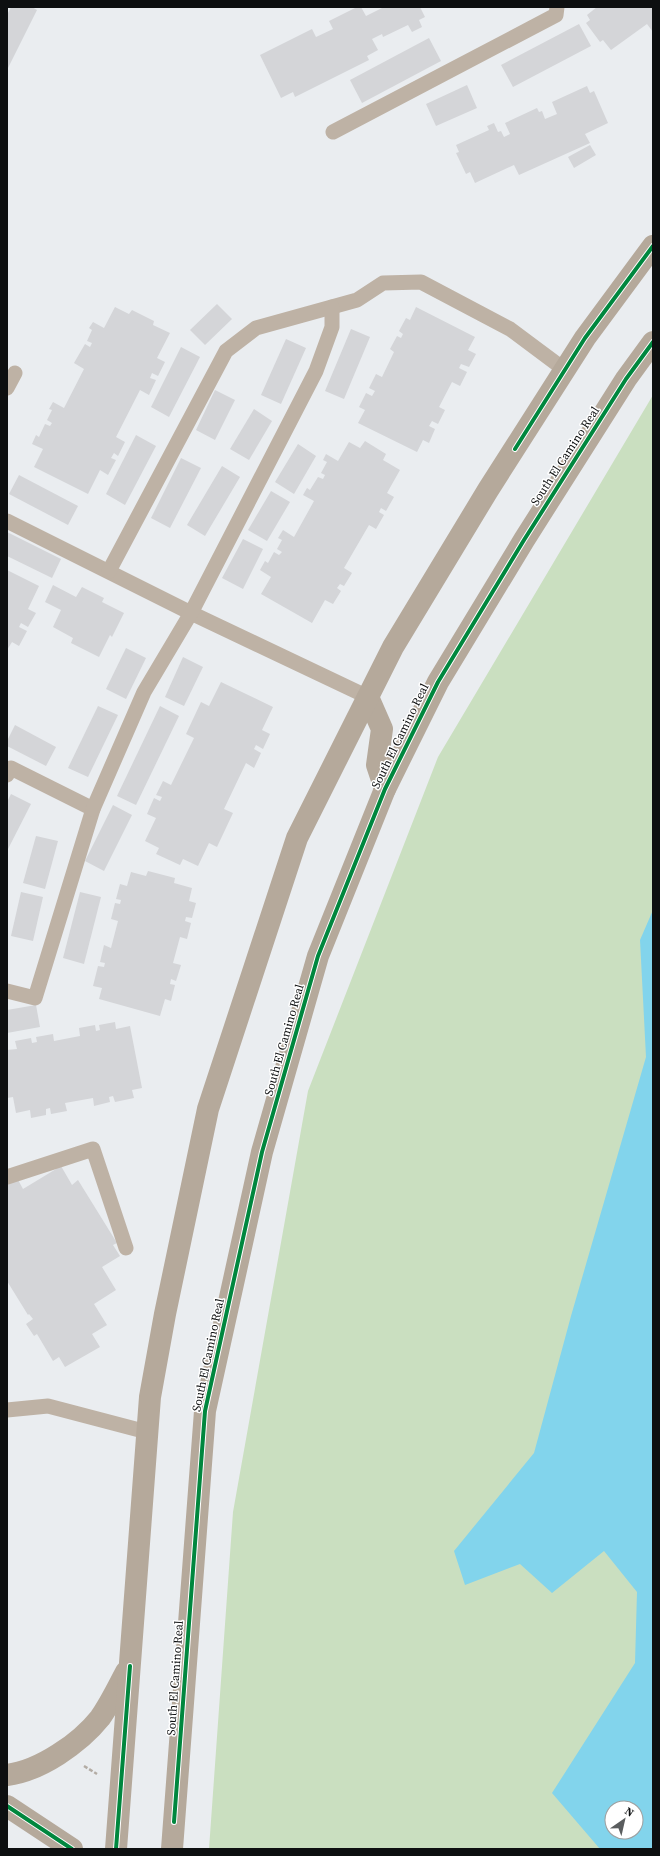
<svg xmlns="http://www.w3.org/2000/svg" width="660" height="1856" font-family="'Source Serif 4',serif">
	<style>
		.green { fill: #cadfc0; fill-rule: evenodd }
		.water { fill: #82d4ec; fill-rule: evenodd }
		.building { fill: #d4d5d8 }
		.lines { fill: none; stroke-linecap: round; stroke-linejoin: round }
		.path { stroke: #b3aca4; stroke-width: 2.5; stroke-dasharray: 4 2; stroke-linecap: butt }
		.service { stroke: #beb2a5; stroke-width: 15 }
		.primary { stroke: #b5a99b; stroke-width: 22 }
		.cycleway-casing { stroke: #fff; stroke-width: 6 }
		.cycleway { stroke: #00873e; stroke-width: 4 }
		.labels { text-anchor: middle; stroke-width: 3; stroke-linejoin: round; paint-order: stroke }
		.street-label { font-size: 12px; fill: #0d0f10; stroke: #fff }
	</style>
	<rect width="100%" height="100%" fill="#eaedf0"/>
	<path class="green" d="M653 395V1849H209L233 1512 308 1091 438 757ZM612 1808H636V1832H612Z"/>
	<path class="water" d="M653 910V1849H600L552 1793 635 1663 637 1592 604 1551 552 1593 520 1564 465 1585 454 1551 534 1453 571 1316 646 1057 640 940ZM612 1808H636V1832H612Z"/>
	<g class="building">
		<polygon points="11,7 32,7 37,10 7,70 7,15"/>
		<polygon points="357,7 361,7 366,16 384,7 420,7 425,17 419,20 422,27 412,32 408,25 383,37 382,34 372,39 378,50 367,56 369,60 295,97 293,92 281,98 260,55 312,29 316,37 333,29 329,21"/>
		<polygon points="597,7 653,7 653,32 647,24 611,50 603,40 600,42 586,23 590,20 587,15"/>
		<polygon points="579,24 591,46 513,87 501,65"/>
		<polygon points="429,38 441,61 362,103 350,80"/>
		<polygon points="467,85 477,108 436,126 426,104"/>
		<polygon points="587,86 590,93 594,91 608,123 585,134 590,143 519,175 514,165 475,183 470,172 466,174 456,153 459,152 456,145 489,130 487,126 494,123 498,132 501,131 504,137 510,134 505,123 537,108 539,112 542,111 545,119 557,114 552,102"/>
		<polygon points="590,145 596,155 574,168 568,157"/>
		<polygon points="217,304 232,319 205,345 190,330"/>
		<polygon points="115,307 129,314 132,310 154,321 153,325 170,333 157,358 165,362 158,376 152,373 150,378 156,380 149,395 140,390 116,437 125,442 118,456 114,453 111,458 116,460 108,475 100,470 88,494 34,467 43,449 32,444 36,435 39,437 45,424 50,426 52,423 47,420 52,410 49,409 53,402 64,408 84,369 74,363 85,344 90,347 92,343 87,341 92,330 89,328 93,322 104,328"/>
		<polygon points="416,307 475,337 468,350 476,354 469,367 461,364 459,368 467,372 460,386 452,382 439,407 445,410 438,424 432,421 429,426 435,429 429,443 423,440 417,452 358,423 365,410 359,407 366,393 372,396 375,391 369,388 376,374 382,377 394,352 390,349 397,336 401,338 403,334 399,331 406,318 410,320"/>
		<polygon points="351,329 370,337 344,399 325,391"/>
		<polygon points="286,339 306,348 281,404 261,395"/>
		<polygon points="181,347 200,357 169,417 151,407"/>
		<polygon points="215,390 235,400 215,440 196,430"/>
		<polygon points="254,409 272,421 249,460 230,449"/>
		<polygon points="136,435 156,446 125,505 106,494"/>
		<polygon points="365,441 386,454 383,460 400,470 387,493 394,497 386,511 381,508 379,512 384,515 376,529 369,525 344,568 352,573 344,586 340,584 337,588 341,591 333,604 325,600 312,623 261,594 271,577 260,570 265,561 268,563 274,552 279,555 282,552 277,549 282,540 278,538 283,530 294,537 314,501 303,495 307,488 310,490 318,477 323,479 325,475 321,473 327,462 323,460 326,454 338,461 349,442 360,448"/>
		<polygon points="298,444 316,456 294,494 275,482"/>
		<polygon points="181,458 201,468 170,528 151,518"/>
		<polygon points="222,466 240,477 205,536 187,525"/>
		<polygon points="19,475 78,506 68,525 9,494"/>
		<polygon points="271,491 290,502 267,541 248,530"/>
		<polygon points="7,532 61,559 52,578 7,556"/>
		<polygon points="243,539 263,549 243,589 222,578"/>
		<polygon points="7,570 39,586 28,609 36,613 28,627 21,623 19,627 27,631 19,646 12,642 7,650"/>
		<polygon points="53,585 76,597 82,587 104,598 102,602 124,613 112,637 110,635 99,657 71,643 73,638 53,627 61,610 45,602"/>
		<polygon points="126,648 146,658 126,699 106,689"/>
		<polygon points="183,657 203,667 184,706 165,697"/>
		<polygon points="221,682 273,707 262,730 270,734 263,749 256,745 254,749 261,753 254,768 246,763 224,809 233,813 217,847 209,843 198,866 183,859 180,865 156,854 159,848 145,841 156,818 147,814 154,798 160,801 162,797 156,795 163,781 171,785 194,738 186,734 201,702 209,706"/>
		<polygon points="98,706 118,715 88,777 68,768"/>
		<polygon points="160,706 179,716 136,805 117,796"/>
		<polygon points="15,725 56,747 46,766 7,746 7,741"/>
		<polygon points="11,794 31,804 7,851 7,802"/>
		<polygon points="113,805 132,815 104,871 85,861"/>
		<polygon points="36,836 58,841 45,889 23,883"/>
		<polygon points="148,871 175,878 174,883 192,888 189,901 196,903 192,918 186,917 185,921 191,923 187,939 180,937 173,963 181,965 176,981 171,979 170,984 175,985 171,1001 165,999 160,1016 99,999 102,988 93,986 98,966 104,967 105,963 100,962 104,945 111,948 118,921 111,919 115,903 120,904 121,900 116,899 120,884 127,886 131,872 146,876"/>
		<polygon points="21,892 43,897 33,941 11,936"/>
		<polygon points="80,892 101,897 84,964 63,958"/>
		<polygon points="36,1005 40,1027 7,1033 7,1010"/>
		<polygon points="115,1022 116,1029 130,1026 142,1088 132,1090 134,1098 115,1102 113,1096 109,1097 110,1102 94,1106 93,1098 65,1103 67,1111 51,1114 50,1108 46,1109 46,1115 31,1118 30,1110 16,1113 13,1097 7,1098 7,1050 17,1049 15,1041 31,1038 32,1043 37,1042 36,1037 53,1034 54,1041 80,1036 79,1028 95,1025 96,1031 100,1030 99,1025"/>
		<polygon points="61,1166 72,1185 78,1180 117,1243 113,1245 120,1256 102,1267 116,1290 94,1304 107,1325 92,1334 100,1347 65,1367 59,1357 53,1361 37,1334 34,1336 26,1324 33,1319 29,1314 28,1315 7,1281 7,1184 17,1178 23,1189"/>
	</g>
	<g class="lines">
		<polyline class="path" points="84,1766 97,1774"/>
		<g class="service">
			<polyline points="333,132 556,15 557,7"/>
			<polyline points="7,388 15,373"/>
			<polyline points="7,521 191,613 368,697"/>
			<polyline points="109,571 226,351 256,328 357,300 383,283 421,282 510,329 565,370"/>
			<polyline points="7,775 11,768 93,809 35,998 7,991"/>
			<polyline points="93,809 144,692 191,613 316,371 332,327 332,307"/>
			<polyline points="7,1177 93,1149 126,1248"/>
			<polyline points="7,1410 48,1406 147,1432"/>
		</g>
		<g class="primary">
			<polyline points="368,697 382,729 377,765 385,789"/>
			<path d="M7 1775C40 1771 80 1743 100 1718 110 1704 118 1687 126 1672"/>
			<polyline points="7,1806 72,1849"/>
			<polyline points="116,1849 150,1397 165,1314 208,1109 297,838 393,647 488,490 585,338 653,246"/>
			<polyline points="172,1849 205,1411 262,1152 318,956 385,789 438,682 524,540 626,379 653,342"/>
		</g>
		<defs>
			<g id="cycleway">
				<polyline points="515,449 585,338 653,246"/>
				<polyline points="7,1806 72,1849"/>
				<polyline points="174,1822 205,1411 262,1152 318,956 385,789 438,682 524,540 626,379 653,342"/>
				<polyline points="116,1849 130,1666"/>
			</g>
		</defs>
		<use href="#cycleway" class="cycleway-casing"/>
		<use href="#cycleway" class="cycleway"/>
	</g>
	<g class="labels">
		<g class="street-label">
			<text transform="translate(565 456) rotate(-57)" y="4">South El Camino Real</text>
			<text transform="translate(400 736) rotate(-64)" y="4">South El Camino Real</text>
			<text transform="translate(284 1040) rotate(-74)" y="4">South El Camino Real</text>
			<text transform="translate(208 1355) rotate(-78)" y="4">South El Camino Real</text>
			<text transform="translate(175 1678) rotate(-86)" y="4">South El Camino Real</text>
		</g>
	</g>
	<rect width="660" height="1856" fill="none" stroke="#0d0f10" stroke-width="16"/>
	<g transform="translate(624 1820) rotate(34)"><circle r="19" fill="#ffffff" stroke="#9e9f9f"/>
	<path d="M0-3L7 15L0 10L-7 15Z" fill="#5a5d5e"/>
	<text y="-6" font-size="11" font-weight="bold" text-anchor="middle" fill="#0d0f10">N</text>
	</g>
</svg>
